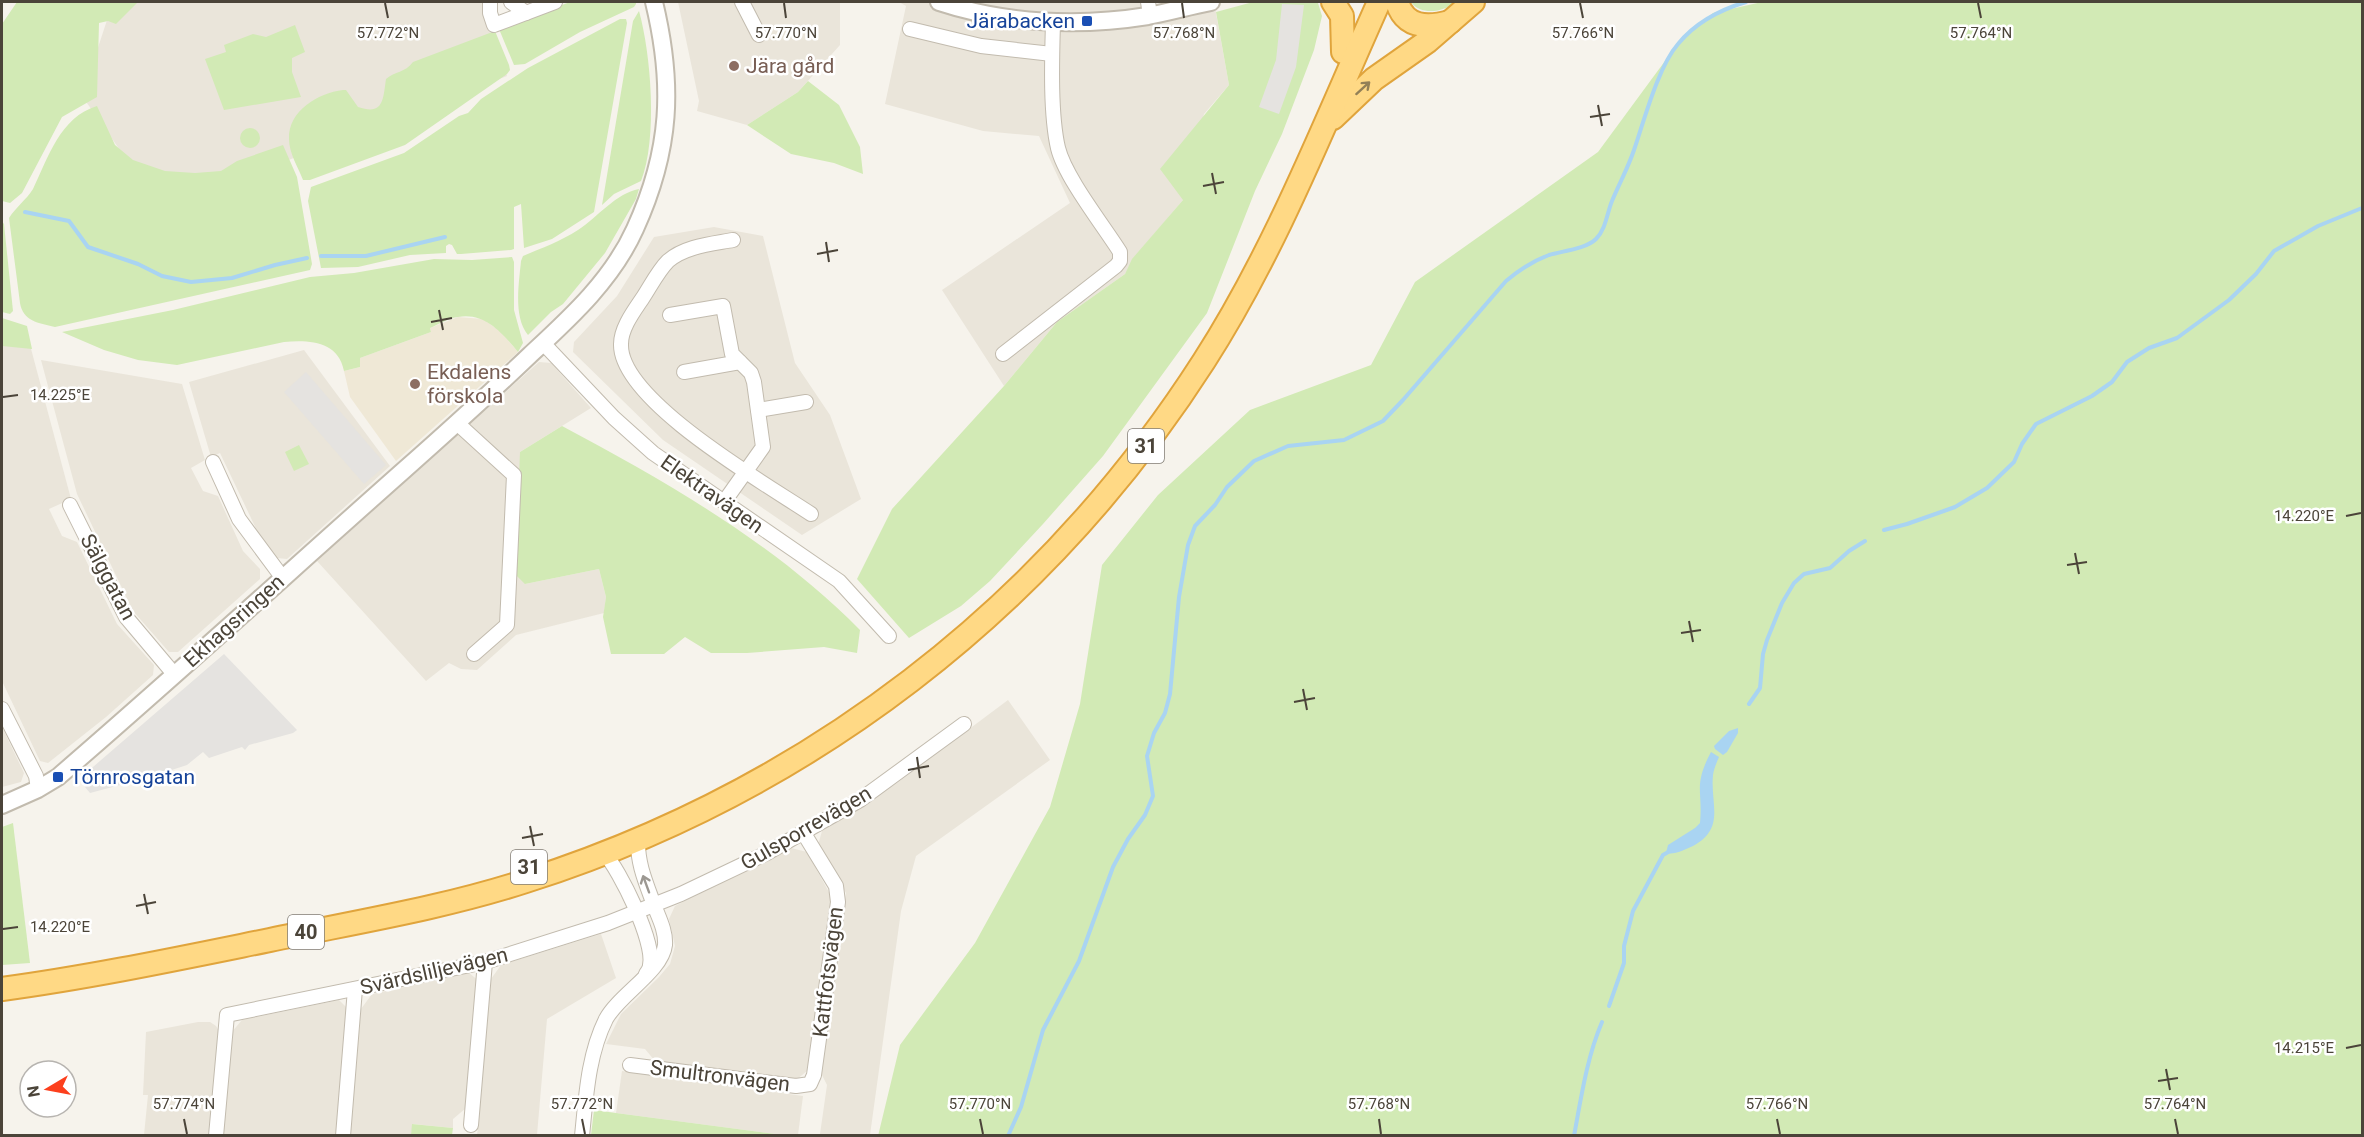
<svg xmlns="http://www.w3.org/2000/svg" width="2364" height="1137" font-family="Roboto,sans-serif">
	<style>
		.residential { fill: #eae5da }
		.education { fill: #efe8d6 }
		.green { fill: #d2eab5 }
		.parking { fill: #e5e3e0 }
		.water { fill: #a9d4f2 }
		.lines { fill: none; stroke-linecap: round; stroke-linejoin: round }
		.stream { stroke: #a9d4f2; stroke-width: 4 }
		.minor-casing { stroke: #c2bbae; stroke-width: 16 }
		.tertiary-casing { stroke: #c2bbae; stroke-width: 20 }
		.trunk-casing { stroke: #e0a43c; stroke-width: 26 }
		.minor { stroke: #fff; stroke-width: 14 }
		.tertiary { stroke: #fff; stroke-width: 16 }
		.trunk { stroke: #ffd985; stroke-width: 22 }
		.oneway { stroke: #938057 }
		.oneway2 { stroke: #9c9892 }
		.ticks { fill: none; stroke: #4b4439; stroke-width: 2 }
		.transit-dot { fill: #1a4fb4; stroke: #fff; stroke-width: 2 }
		.education-dot { fill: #8d6e63; stroke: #fff; stroke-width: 2 }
		.labels { text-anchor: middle; stroke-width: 5; stroke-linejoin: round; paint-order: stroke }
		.shield { fill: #fff; stroke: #817c74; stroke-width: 1.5 }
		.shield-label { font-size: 20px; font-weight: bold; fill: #4b4439 }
		.transit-label { font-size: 21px; fill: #164399; stroke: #fff; text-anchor: end }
		.education-label { font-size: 21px; fill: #785e54; stroke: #fff; text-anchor: start }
		.street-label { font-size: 21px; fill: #4b4439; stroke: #fff }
		.ticks-label { font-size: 15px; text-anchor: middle; fill: #4b4439; stroke: #fff; stroke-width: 5; stroke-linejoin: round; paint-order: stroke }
	</style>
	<rect width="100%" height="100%" fill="#f6f3ec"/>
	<g class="residential">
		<polygon points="113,2 484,2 484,16 507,76 231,182 141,180 82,96"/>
		<polygon points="678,2 840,2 840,45 798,92 747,125 697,111 699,101"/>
		<polygon points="899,2 1151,2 1151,8 1214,2 1229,85 1204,114 1183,200 1133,259 1125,274 1057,322 1004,386 942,290 1070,203 1039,136 983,131 885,104 906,6"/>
		<polygon points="714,227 763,236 795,363 830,415 861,499 802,535 663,440 573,352 574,342 617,296 654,237"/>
		<polygon points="2,340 30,345 71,499 49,509 62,536 77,542 117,624 154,665 153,675 106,717 48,763 40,761 2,681"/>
		<polygon points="304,350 390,466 287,559 277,558 261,539 220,453 211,457 189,382"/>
		<polygon points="41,360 182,384 205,460 191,468 203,491 218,496 243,551 260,569 260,579 178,652 169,652 133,611 77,494"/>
		<polygon points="539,362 551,363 591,408 520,452 525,584 599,569 606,597 604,613 516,635 477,670 461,669 449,663 426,681 317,561"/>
		<polygon points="1008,700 1050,760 916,856 901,911 870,1135 820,1134 827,1085 821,1073 846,893 818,845 822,831 897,783"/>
		<polygon points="2,727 24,773 21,782 2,787"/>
		<polygon points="791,848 807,852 831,896 807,1071 796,1080 655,1061 645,1049 606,1044 621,1014 659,977 670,964 675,946 669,919 675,906"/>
		<polygon points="601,934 616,978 547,1019 537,1135 477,1136 491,979 501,965"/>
		<polygon points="469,973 479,981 466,1108 453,1119 453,1128 413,1124 411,1135 350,1136 361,1009 372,994"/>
		<polygon points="339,1000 348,1009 337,1135 222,1136 231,1033 242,1020"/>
		<polygon points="198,1022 210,1022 216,1026 219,1031 210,1135 144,1135 148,1095 143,1095 146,1032"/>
		<polygon points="622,1071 803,1096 798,1135 782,1135 616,1113"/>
	</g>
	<polygon class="education" points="458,317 483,319 500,331 518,352 396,461 350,397 344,371 360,367 360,358 431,332 430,328"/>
	<g class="green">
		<polygon points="17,2 138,2 116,24 108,21 99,23 97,97 62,117 22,193 10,203 2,201 2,24"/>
		<polygon points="570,2 636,2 636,4 634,7 580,32 525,64 514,65 499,29"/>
		<polygon points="1253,2 1315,2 1318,3 1322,16 1314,50 1282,134 1255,191 1207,313 1103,456 1043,524 990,581 961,606 909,638 857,579 892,509 1004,386 1057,322 1125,274 1132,259 1183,200 1160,169 1229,85 1216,12"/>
		<path d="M1411 2H1456C1444 12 1421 16 1411 2Z"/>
		<polygon points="1762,2 2362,2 2362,1135 878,1136 900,1045 975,943 1050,807 1080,704 1102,565 1158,495 1250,410 1371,365 1415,282 1598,152 1676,46 1713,13"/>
		<path d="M639 11C651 54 658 139 641 181L614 194 602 205 633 21Z"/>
		<polygon points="620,19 626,19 627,23 594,212 552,239 524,248 521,204 514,207 514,249 511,250 461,254 457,254 452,245 449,244 446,246 446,253 410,255 358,267 321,268 308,201 311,187 404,153 459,116 468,113 481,99 528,68"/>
		<polygon points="295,25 305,52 292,58 292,72 301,97 224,110 205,59 226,52 224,45 253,34 266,37"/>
		<path d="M495 31 509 65 510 70 507 74 405 145 310 180H303C298 167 289 153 289 139 288 111 318 93 343 90H346L358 107C384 116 383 99 386 79 395 71 405 73 413 62Z"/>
		<polygon points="808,81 839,105 860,147 863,174 834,163 791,154 747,125 798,92"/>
		<path d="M97 106 115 145 133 160 165 171 195 173 221 171 237 161 283 145 297 177 312 264 310 270 55 327C38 323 23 321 20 303L9 218C16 207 26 200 33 189 48 158 60 117 97 106Z"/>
		<circle cx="250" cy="138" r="10"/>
		<path d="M639 189 636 199 605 253 563 304 551 312 528 335C513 317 519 283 521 261L523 256C542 248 561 241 578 230 598 217 616 193 639 189Z"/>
		<polygon points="2,221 4,224 13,311 10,314 2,312"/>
		<path d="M512 257 514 262V310L523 343 518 352C502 333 485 312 458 317 449 318 439 324 430 328L431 332 360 358V367L344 371C338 341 310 340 284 342L177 365 138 360 104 350 62 332 173 310 310 277 354 273 434 259 472 260Z"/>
		<polygon points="2,318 27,326 32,349 2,346"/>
		<path d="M562 426C669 483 775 544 860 630L857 653 824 647 747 653H711L685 637 664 654H611L603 617 606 597 599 569 525 584 515 574 520 452Z"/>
		<polygon points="299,445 309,464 294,471 285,452"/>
		<polygon points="13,823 30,963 2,965 2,827"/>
		<polygon points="594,1110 616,1113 782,1135 591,1135"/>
		<polygon points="412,1124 453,1128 452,1135 411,1135"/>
	</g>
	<g class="parking">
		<polygon points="1282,4 1304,5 1296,67 1279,114 1259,107 1276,60"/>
		<polygon points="306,372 386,465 364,484 284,392"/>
		<polygon points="224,654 297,730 293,733 249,745 245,750 242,747 209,758 203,752 187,765 138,781 132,774 120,785 90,793 85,787 91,779 86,773"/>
	</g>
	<g class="water">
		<polygon points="1738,728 1738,733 1727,752 1723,755 1715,749 1714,746 1729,731"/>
		<path d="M1711 752 1719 757C1717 762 1714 768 1713 775 1710 804 1726 828 1693 846 1684 850 1675 855 1666 853L1668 845 1695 828 1700 823C1703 790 1693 786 1711 752Z"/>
	</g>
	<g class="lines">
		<g class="stream">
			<polyline points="25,212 69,221 88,247 138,264 162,276 191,282 232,278 275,265 307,258"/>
			<polyline points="321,256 366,256 445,237"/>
			<polyline points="1884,530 1907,524 1955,507 1987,488 2014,462 2022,444 2036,424 2092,396 2112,382 2127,362 2149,348 2177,338 2229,300 2256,274 2274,251 2318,226 2362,208"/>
			<polyline points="1749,704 1760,688 1763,654 1767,640 1782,603 1794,583 1804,574 1830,568 1849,551 1865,541"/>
			<polyline points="1609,1006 1624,963 1624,946 1633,911 1663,855 1670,851"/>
			<path d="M1008 1136 1021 1107 1043 1030 1079 961 1113 867 1128 839 1145 815 1153 796 1147 756 1154 733 1165 713 1170 694 1179 597 1188 545 1195 526 1215 505 1227 487 1254 461 1288 446 1344 440 1383 421 1403 400 1506 281C1519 270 1533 261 1549 255 1562 251 1586 249 1596 239 1606 229 1607 213 1612 201 1619 184 1628 168 1634 150 1644 121 1658 67 1678 44 1696 22 1719 10 1746 2"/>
			<path d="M1574 1136C1581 1098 1587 1057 1602 1022"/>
		</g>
		<defs>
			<g id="minor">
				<polyline points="490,2 490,13 494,25 555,2"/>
				<polyline points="511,2 526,13"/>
				<polyline points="742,2 759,35"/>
				<polyline points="1148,2 1150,15"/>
				<polyline points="910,29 981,46 1052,54"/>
				<path d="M733 240C712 244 685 246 668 261 658 271 650 287 642 299 634 311 621 328 621 344 619 400 766 484 811 514"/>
				<polyline points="670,315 723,306 732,354 751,373 754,382 763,447 724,502"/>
				<polyline points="543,343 614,418 653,453 839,581 889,636"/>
				<path d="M1003 354 1116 266 1120 261V252C1103 225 1065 177 1058 148 1050 113 1052 58 1053 22"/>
				<polyline points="684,372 740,362"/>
				<polyline points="758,410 806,402"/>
				<polyline points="457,423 514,475 507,625 474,654"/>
				<polyline points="213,462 239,519 282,577"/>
				<polyline points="70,505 126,617 174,674"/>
				<polyline points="2,709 36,776 38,789"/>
				<path d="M604 853C620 870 655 942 650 965 650 968 648 971 646 974"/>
				<polyline points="630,1065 796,1086 810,1084 814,1075 838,902 836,886 803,832"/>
				<polyline points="471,1125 485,962"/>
				<polyline points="216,1136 227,1015 485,962 608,923 681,894 767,853 860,800 964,724"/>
				<polyline points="343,1136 355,989"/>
				<path d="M582 1136C586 1097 588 1055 606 1019 619 995 662 971 665 945 666 931 659 918 654 905 646 883 637 863 638 839"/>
			</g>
			<g id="tertiary">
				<path d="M939 2C1005 24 1079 27 1148 16 1169 12 1190 6 1211 2"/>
				<path d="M2 805 38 789 58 777C174 677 288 573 403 471 446 433 488 395 530 355 570 318 612 280 635 229 671 150 674 85 654 2"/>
			</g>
			<g id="trunk">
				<polyline points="1333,2 1342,16 1343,52"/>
				<path d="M1397 2C1405 28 1427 28 1450 22"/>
				<polyline points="1333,118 1374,79 1428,41 1473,2"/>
				<path d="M2 989C91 977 181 958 270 940 356 922 443 908 526 881 808 791 1045 609 1204 361 1276 249 1325 122 1379 2"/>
			</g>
		</defs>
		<use href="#minor" class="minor-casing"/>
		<use href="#tertiary" class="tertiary-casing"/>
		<use href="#trunk" class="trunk-casing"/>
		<use href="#minor" class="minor"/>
		<use href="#tertiary" class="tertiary"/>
		<use href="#trunk" class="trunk"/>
	</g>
	<defs><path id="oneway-shaft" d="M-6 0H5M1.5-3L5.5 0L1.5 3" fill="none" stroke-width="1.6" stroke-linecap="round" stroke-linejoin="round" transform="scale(1.5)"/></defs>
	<use class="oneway" href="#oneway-shaft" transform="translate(1363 88) rotate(-42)"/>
	<use class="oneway2" href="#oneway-shaft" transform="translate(646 884) rotate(-110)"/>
	<path class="ticks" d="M385 3 388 18M784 3 786 18M1182 3 1184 18M1580 3 1583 18M1978 3 1981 18M1598 105 1602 126M1590 117 1610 114M1212 173 1216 194M1203 186 1224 182M826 242 829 262M817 254 838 250M439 310 443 330M431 322 452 318M3 397 18 395M2346 516 2361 513M2075 553 2079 574M2067 565 2087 562M1689 621 1693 642M1681 633 1701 630M1303 689 1307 710M1294 702 1315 698M917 757 920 778M908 770 929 766M530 826 534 846M522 838 543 834M144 894 148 914M136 906 156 902M3 929 18 927M2346 1048 2361 1045M2166 1069 2170 1090M2158 1081 2178 1078M184 1119 187 1134M582 1119 585 1134M980 1119 983 1134M1379 1119 1381 1134M1777 1119 1780 1134M2175 1119 2178 1134"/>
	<g class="transit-dot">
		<rect x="1081" y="15" width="12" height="12" rx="3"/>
		<rect x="52" y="771" width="12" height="12" rx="3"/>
	</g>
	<g class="education-dot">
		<circle cx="734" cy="66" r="6"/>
		<circle cx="415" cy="384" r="6"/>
	</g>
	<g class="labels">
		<g class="shield">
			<rect x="1128" y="429" width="36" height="34" rx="4.5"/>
			<rect x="511" y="850" width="36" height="34" rx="4.5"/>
			<rect x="288" y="915" width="36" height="34" rx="4.5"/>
		</g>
		<g class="shield-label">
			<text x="1146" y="453">31</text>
			<text x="529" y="874">31</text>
			<text x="306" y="939">40</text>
		</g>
		<g class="transit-label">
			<text x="1075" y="28">Järabacken</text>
			<text x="70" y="784" text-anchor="start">Törnrosgatan</text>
		</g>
		<g class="education-label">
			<text x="746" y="73">Jära gård</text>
			<text x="427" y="379">Ekdalens<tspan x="427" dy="24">förskola</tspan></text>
		</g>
		<g class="street-label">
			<text transform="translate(712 494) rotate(35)" y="7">Elektravägen</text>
			<text transform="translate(108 577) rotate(62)" y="7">Sälggatan</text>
			<text transform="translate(234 621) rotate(-42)" y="7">Ekhagsringen</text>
			<text transform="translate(806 828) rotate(-30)" y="7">Gulsporrevägen</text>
			<text transform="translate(434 971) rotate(-13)" y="7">Svärdsliljevägen</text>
			<text transform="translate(828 972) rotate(-83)" y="7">Kattfotsvägen</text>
			<text transform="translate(720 1076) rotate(7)" y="7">Smultronvägen</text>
		</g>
	</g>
	<g class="ticks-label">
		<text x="388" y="38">57.772°N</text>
		<text x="786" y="38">57.770°N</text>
		<text x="1184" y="38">57.768°N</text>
		<text x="1583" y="38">57.766°N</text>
		<text x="1981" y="38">57.764°N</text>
		<text x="60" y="400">14.225°E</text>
		<text x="2304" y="521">14.220°E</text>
		<text x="60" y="932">14.220°E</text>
		<text x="2304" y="1053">14.215°E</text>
		<text x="184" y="1109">57.774°N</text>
		<text x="582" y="1109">57.772°N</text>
		<text x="980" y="1109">57.770°N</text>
		<text x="1379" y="1109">57.768°N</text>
		<text x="1777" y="1109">57.766°N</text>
		<text x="2175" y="1109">57.764°N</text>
	</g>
	<rect width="2364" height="1137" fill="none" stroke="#4b4439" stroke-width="6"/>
	<g transform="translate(48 1089) rotate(260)"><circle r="28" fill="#ffffff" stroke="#b7b4b0" stroke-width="1.5"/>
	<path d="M0-4.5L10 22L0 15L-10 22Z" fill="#fc3f1d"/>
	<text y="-9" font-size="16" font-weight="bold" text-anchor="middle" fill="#4b4439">N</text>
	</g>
</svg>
